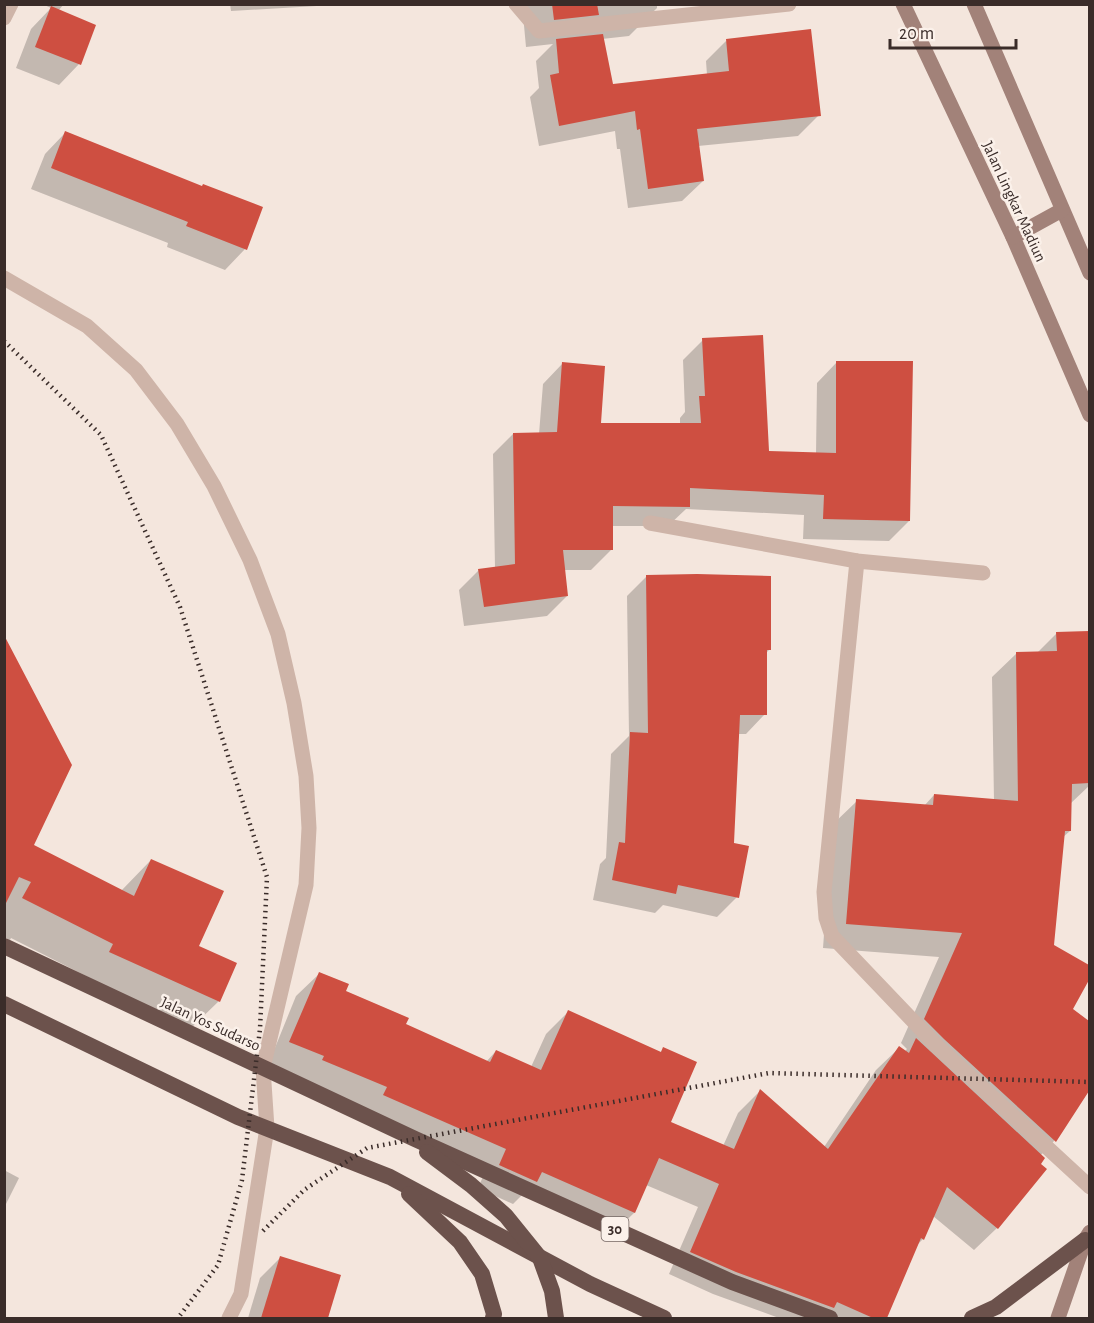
<svg xmlns="http://www.w3.org/2000/svg" width="1094" height="1323" font-family="'Alegreya Sans',sans-serif">
	<style>
		.shadow { fill: #0003 }
		.building { fill: #ce4f41 }
		.lines { fill: none; stroke-linecap: round; stroke-linejoin: round }
		.service { stroke: #ceb4a8; stroke-width: 15 }
		.minor { stroke: #ceb4a8; stroke-width: 15 }
		.secondary { stroke: #a28279; stroke-width: 15 }
		.trunk { stroke: #6c524c; stroke-width: 16 }
		.rail { stroke: #3a2c29; stroke-width: 4.5; stroke-dasharray: 1.5 4.5; stroke-linecap: butt }
		.labels { text-anchor: middle; stroke-width: 5; stroke-linejoin: round; paint-order: stroke }
		.shield { fill: #fbf1ea; stroke: #746763; stroke-width: 1.5 }
		.shield-label { font-size: 15px; font-weight: bold; fill: #3a2c29 }
		.street-label { font-size: 16px; fill: #3a2c29; stroke: #fbf1ea }
	</style>
	<rect width="100%" height="100%" fill="#f4e6dd"/>
	<g class="shadow">
		<polygon points="42,4 64,4 58,11 79,64 59,85 16,68 31,29 51,8"/>
		<polygon points="230,4 350,4 231,11"/>
		<polygon points="522,4 657,4 657,8 629,36 602,39 611,86 707,75 706,61 726,41 819,115 798,136 698,146 703,181 682,201 628,208 620,149 617,149 615,131 539,146 530,97 539,88 536,61 553,44 526,47"/>
		<polygon points="65,133 245,249 225,270 167,247 168,243 31,189 45,154"/>
		<polygon points="703,340 767,452 816,454 817,383 837,362 909,521 889,541 803,539 804,515 686,509 668,526 611,526 611,550 591,570 564,570 567,596 547,616 464,626 459,590 479,570 495,568 493,454 513,434 539,434 543,384 563,363 599,425 680,424 680,418 685,412 683,360"/>
		<polygon points="647,576 769,650 766,653 765,714 746,734 738,734 733,844 737,897 717,917 663,905 655,913 593,900 600,864 606,858 611,754 629,736 627,596"/>
		<polygon points="1090,632 1090,785 1070,804 1070,831 1062,838 1052,946 1090,967 1090,977 1071,1010 1090,1022 1090,1089 1054,1141 1040,1156 997,1228 974,1250 933,1216 923,1239 917,1245 885,1318 779,1318 713,1294 669,1274 698,1207 646,1185 634,1213 611,1235 522,1195 513,1204 478,1188 485,1172 268,1065 296,996 319,974 344,992 404,1024 486,1062 496,1051 531,1067 546,1034 568,1012 660,1053 663,1049 669,1123 723,1146 738,1113 760,1091 824,1147 876,1070 899,1048 904,1052 907,1049 901,1043 939,957 823,948 832,825 857,801 924,806 934,795 994,801 992,677 1017,653 1037,653 1057,633"/>
		<polygon points="4,639 32,846 121,891 151,860 197,946 219,1001 188,1031 84,975 11,938 10,940 4,937"/>
		<polygon points="4,1170 19,1178 4,1208"/>
		<polygon points="280,1258 339,1276 326,1318 248,1318 260,1278"/>
	</g>
	<g class="building">
		<polygon points="552,4 597,4 599,15 554,20"/>
		<polygon points="51,6 96,25 81,65 35,47"/>
		<polygon points="811,29 821,116 697,129 704,181 648,189 640,129 637,130 635,111 559,126 550,75 559,73 556,39 603,34 613,84 729,71 726,39"/>
		<polygon points="65,131 202,186 203,184 263,207 247,250 186,226 188,222 51,168"/>
		<polygon points="763,335 769,451 836,453 836,361 913,361 910,521 823,519 824,495 690,488 690,507 613,506 613,550 563,550 568,596 484,607 478,569 515,564 513,433 557,432 562,362 605,366 601,423 701,423 699,396 705,396 702,338"/>
		<polygon points="697,574 771,576 771,650 767,650 767,715 740,715 734,843 749,846 739,898 678,885 676,894 612,880 619,842 625,843 630,732 648,733 646,575"/>
		<polygon points="1089,631 1089,783 1072,784 1071,831 1065,831 1054,945 1089,965 1089,980 1073,1009 1089,1021 1089,1091 1056,1142 944,1039 924,1019 962,933 846,924 856,799 933,805 934,794 1018,801 1016,652 1057,651 1056,632"/>
		<polygon points="4,635 72,765 34,845 134,896 151,859 224,891 199,946 237,963 220,1002 109,952 113,944 22,898 31,882 19,877 4,907"/>
		<polygon points="319,972 349,984 346,991 409,1018 406,1024 490,1062 496,1050 541,1070 568,1010 661,1052 663,1047 697,1062 671,1122 734,1149 760,1089 828,1149 899,1046 909,1053 916,1038 1045,1158 1041,1164 1047,1169 998,1229 947,1187 924,1240 921,1238 887,1318 873,1318 837,1302 834,1308 736,1272 690,1252 719,1184 659,1158 635,1213 542,1172 537,1182 499,1165 506,1149 383,1095 387,1087 322,1060 324,1056 289,1042"/>
		<polygon points="280,1256 341,1275 328,1318 261,1318"/>
	</g>
	<g class="lines">
		<polyline class="service" points="4,278 87,326 136,370 177,424 214,486 250,560 278,634 294,703 306,776 309,828 306,885 263,1068 267,1128 241,1294 229,1318"/>
		<g class="minor">
			<polyline points="516,4 539,31 789,4"/>
			<polyline points="4,18 11,4"/>
			<polyline points="650,523 857,561 983,573"/>
			<polyline points="857,561 824,892 826,918 832,936 937,1046 1090,1187"/>
		</g>
		<g class="secondary">
			<polyline points="903,4 1013,237 1090,415"/>
			<polyline points="974,4 1090,273"/>
			<polyline points="1013,237 1062,210"/>
			<polyline points="1058,1318 1085,1240 1090,1232"/>
		</g>
		<g class="trunk">
			<polyline points="4,946 415,1139 732,1282 830,1318"/>
			<polyline points="4,1004 238,1117 390,1177 590,1284 664,1318"/>
			<polyline points="427,1152 471,1185 506,1216 540,1258 552,1291 556,1318"/>
			<polyline points="409,1194 460,1242 482,1274 494,1314 493,1318"/>
			<polyline points="972,1318 996,1307 1085,1240"/>
		</g>
		<g class="rail">
			<polyline points="4,341 101,435 180,607 267,877 260,1029 242,1180 218,1265 178,1318"/>
			<polyline points="263,1231 304,1190 367,1148 769,1073 1090,1082"/>
		</g>
	</g>
	<g class="labels">
		<rect class="shield" x="601.5" y="1217" width="27" height="24" rx="4.5"/>
		<g class="shield-label">
			<text x="615" y="1234">30</text>
		</g>
		<g class="street-label">
			<text transform="translate(1015 201) rotate(65)" y="6">Jalan Lingkar Madiun</text>
			<text transform="translate(211 1023) rotate(25)" y="6">Jalan Yos Sudarso</text>
		</g>
	</g>
	<rect width="1094" height="1323" fill="none" stroke="#3a2c29" stroke-width="12"/>
	<path d="M890 39v9h126v-9" fill="none" stroke="#3a2c29" stroke-width="3"/>
	<text x="899" y="39" font-size="18" fill="#3a2c29" stroke="#fbf1ea" stroke-width="4.5" paint-order="stroke">20 m</text>
</svg>
